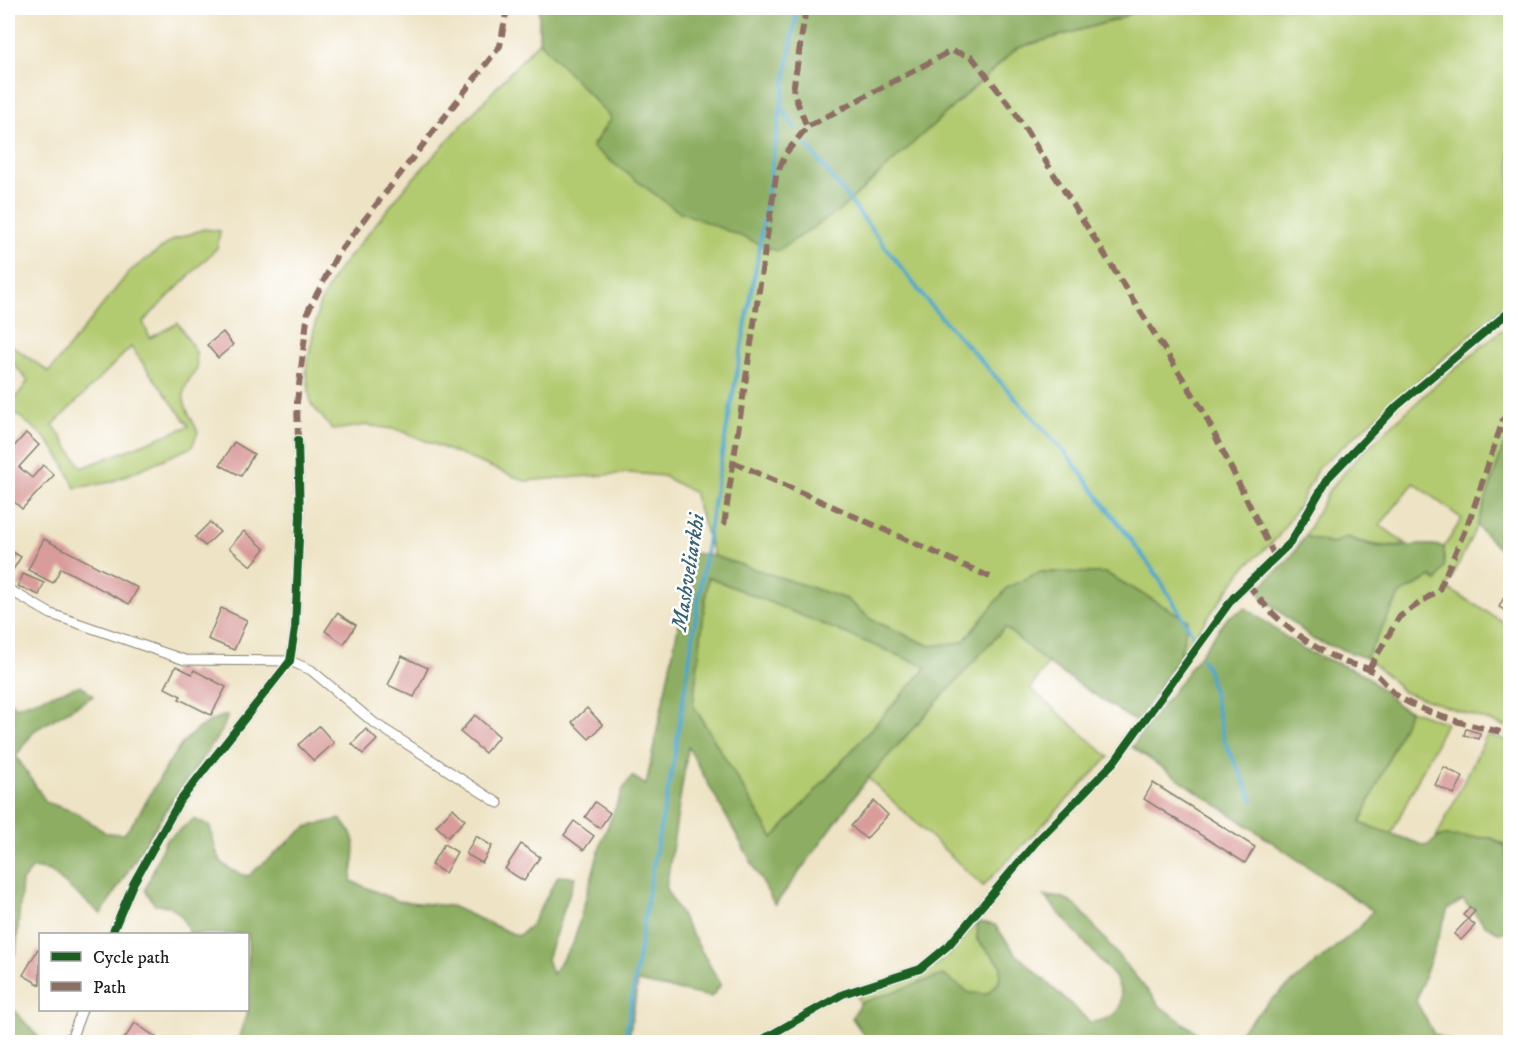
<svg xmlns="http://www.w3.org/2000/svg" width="1518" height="1050" font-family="'IM FELL DW Pica',serif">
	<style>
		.green { fill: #b2ca6f; stroke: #677346; stroke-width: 1.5; fill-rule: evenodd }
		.forest { fill: #8dae62; stroke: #54653f; stroke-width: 1.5; fill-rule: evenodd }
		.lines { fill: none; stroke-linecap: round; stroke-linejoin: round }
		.stream { stroke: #4ea6cb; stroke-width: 4 }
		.building { fill: #d99c9b }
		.minor-casing { stroke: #858070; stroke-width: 11 }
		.minor { stroke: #fff; stroke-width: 9 }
		.quiet { stroke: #8d6e63; stroke-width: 6; stroke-dasharray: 12 6; stroke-linecap: butt }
		.cycleway-casing { stroke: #fff; stroke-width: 11 }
		.cycleway { stroke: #1b5e20; stroke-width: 8 }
		.labels { text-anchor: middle; stroke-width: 5; stroke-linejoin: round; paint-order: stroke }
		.water-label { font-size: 22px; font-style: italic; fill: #356174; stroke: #fff }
	</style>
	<rect width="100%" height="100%" fill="#fff"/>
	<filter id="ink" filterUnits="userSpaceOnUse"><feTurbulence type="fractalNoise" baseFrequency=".0167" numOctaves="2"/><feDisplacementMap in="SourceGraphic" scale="12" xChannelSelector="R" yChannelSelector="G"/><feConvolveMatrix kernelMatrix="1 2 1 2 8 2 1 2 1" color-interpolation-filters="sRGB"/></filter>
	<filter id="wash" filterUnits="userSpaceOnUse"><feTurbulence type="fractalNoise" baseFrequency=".008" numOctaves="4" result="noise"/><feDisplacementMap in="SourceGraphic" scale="24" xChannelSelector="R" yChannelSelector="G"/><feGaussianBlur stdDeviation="1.35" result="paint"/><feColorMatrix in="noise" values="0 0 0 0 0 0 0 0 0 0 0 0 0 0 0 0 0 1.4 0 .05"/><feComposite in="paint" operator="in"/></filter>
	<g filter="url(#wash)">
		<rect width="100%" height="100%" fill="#eee3c5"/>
		<g class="green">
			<polygon points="1141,8 1510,8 1510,301 1318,468 1298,507 1277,538 1244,568 1179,657 1188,620 1106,573 1039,572 1007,588 963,642 930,646 872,620 846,599 714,556 693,492 663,476 630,473 525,481 399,430 367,425 333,430 311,404 306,370 319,305 336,273 408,184 539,41 611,118 592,146 839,211 1017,48 1119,19"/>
			<path d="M204 229 220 231 217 248 143 322 150 338 178 323 196 352 197 369C174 395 185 405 198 432L192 447 111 482 75 488C57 445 45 435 8 408L28 381 8 357V343L49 372 130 271 173 240ZM131 347 189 426 82 468 53 425Z"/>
			<path d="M1510 323V426L1477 526 1447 588 1510 626V728L1403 692 1391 679 1366 658 1400 594 1431 577 1436 581 1444 567V547L1462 519 1414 483 1380 525 1406 544C1384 548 1369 545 1347 537L1331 544 1305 536 1329 490 1361 454 1431 389Z"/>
			<polygon points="708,577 927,667 773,838 693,705"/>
			<polygon points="1005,627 1048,664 1030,688 1109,757 983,886 868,778"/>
			<polygon points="1410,710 1446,723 1391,834 1360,823"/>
			<polygon points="1487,735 1510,741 1510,847 1492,838 1441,836 1435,840"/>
			<polygon points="978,922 977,940 1001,965 999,982 987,994 970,994 943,975 860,1003 857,997 922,974 947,957"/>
		</g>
		<g class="forest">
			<polygon points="539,8 1141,8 1119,19 1017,48 839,211 777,251 676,210 592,147 611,118 539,41"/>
			<polygon points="1510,426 1510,560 1477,526"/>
			<path d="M1305 536 1331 544 1347 537C1359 542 1370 546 1384 547 1404 549 1423 541 1444 547V567L1437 581 1431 577 1400 594 1366 658 1314 640 1261 596 1259 588 1291 557Z"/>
			<path d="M693 553 714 556 846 599 872 620 930 646 963 642 1007 588 1039 572 1106 573 1188 620 1179 657 1136 722 1048 664 1005 627 868 778 775 905 688 747 666 889 721 985 711 997 638 982 629 1039 598 1036 595 1042H237L248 1010V934H190L182 917 171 906 155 905 145 890 165 841 194 819 210 826C217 855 216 868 248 876L306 827 340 819C362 841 354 853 351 881L398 901 451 906 518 936 532 924 558 876 575 877 547 959 552 974 573 944 602 840 623 789 632 776 646 785ZM708 577 927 667 773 838 693 705Z"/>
			<polygon points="1246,608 1304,650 1364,674 1399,706 1410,710 1360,823 1426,846 1441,836 1492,838 1506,847 1508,883 1510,885 1510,930 1500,933 1485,925 1463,900 1448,909 1416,1001 1434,1034 1452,1042 1230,1042 1269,1002 1361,926 1373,911 1132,747 1228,617"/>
			<path d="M81 685 93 696 35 730 16 756 46 802 77 813 106 833 124 834C158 796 171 727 228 715L222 731 173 799 101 914 50 871 33 868 22 881 16 951 8 971V699L15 707Z"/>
			<path d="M1044 896 1064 898 1079 908 1161 1007 1210 1042H869L852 1018 860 1003 943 975 970 993 987 994 999 982 1001 965 977 940 978 922 995 925 1015 953 1090 1022C1120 1019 1128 1004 1115 977Z"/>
			<polygon points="8,1003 38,1037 40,1042 8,1042"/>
		</g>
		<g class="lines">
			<g class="stream">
				<polyline points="795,128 781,107 797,8"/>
				<polyline points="806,144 931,306 1069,457 1157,575 1195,638"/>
				<polyline points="1202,659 1208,670 1224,740 1253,800"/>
				<polyline points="625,1042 652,870 674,759 714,499 757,262 781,107"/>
			</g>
		</g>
		<g id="blocks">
			<g class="building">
				<polygon points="223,332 233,345 218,358 207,345"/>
				<polygon points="26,433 39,445 19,467 32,478 43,465 54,475 22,509 8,496 8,453"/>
				<polygon points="234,442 254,454 241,476 220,465"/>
				<polygon points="210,522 220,532 205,546 195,537"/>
				<polygon points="244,531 265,549 251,566 229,548"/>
				<polygon points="44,539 138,588 129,604 61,568 53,583 28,570"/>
				<polygon points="8,549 21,557 11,573 8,571"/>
				<polygon points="23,574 44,583 39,595 18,586"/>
				<polygon points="1504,597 1510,600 1510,613 1499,607"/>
				<polygon points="221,608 247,620 234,650 208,639"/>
				<polygon points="337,613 356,625 344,644 325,631"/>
				<polygon points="402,656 428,668 414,697 388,685"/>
				<polygon points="176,666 192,674 194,670 226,687 211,715 179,699 181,696 165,688"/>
				<polygon points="587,708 603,725 589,739 572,722"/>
				<polygon points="475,715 499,736 485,753 460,732"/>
				<polygon points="319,726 334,743 314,761 298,745"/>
				<polygon points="366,729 377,740 363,754 352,744"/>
				<polygon points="1466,729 1480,733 1479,739 1464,735"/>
				<polygon points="1444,767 1463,777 1454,794 1435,785"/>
				<polygon points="1153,783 1255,847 1245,863 1144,799"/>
				<polygon points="874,801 888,815 866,839 851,826"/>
				<polygon points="595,802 610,813 600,828 585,817"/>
				<polygon points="453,808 465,820 448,837 436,826"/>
				<polygon points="574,821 594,836 584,850 564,835"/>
				<polygon points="476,836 492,846 482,863 466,854"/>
				<polygon points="444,844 457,852 445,873 431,865"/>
				<polygon points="521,844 540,857 524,881 505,869"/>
				<polygon points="1470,907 1475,911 1468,919 1463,915"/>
				<polygon points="1468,919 1475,925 1461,940 1454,934"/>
				<polygon points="38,949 40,950 40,985 23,975"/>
				<polygon points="135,1023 157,1038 154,1042 122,1042"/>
			</g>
		</g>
	</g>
	<g filter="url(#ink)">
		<use href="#blocks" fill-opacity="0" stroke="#858070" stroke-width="1.5"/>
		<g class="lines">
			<defs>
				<g id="minor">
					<polyline points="8,589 51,614 185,660 290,661 311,670 373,722 498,803"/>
					<polyline points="112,934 133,884 179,802 290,661 295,629 300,516 298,440"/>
					<polyline points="70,1042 82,1010"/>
					<polyline points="758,1042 843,994 920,969 949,945 1036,842 1114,762 1233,598 1290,543 1328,478 1397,406 1510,311"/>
				</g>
			</defs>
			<use href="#minor" class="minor-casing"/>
			<use href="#minor" class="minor"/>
			<g class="quiet">
				<polyline points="806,8 793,91 807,127"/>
				<polyline points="298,440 297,402 308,311 337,255 500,46 507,8"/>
				<polyline points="733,462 990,577"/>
				<polyline points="724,525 776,176 786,153 807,127 951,51 971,56 1012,108 1202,409 1275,557"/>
				<path d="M1248 584C1271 617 1305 644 1342 661 1350 665 1360 665 1368 669 1382 675 1389 692 1402 699 1435 718 1474 726 1510 734"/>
				<polyline points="1369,669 1399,617 1439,590 1471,516 1503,420 1510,410"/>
			</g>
			<defs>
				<g id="cycleway">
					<polyline points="112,934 133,884 179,802 290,661 295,629 300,516 298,440"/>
					<polyline points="758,1042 843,994 920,969 949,945 1036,842 1114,762 1233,598 1290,543 1328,478 1397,406 1510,311"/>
				</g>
			</defs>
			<use href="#cycleway" class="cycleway-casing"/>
			<use href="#cycleway" class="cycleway"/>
		</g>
	</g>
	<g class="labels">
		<g class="water-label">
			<text transform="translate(687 572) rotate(-81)" y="8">Mashveliarkhi</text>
		</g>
	</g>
	<rect width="1518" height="1050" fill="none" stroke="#fff" stroke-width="30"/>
	<rect x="39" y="933" width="210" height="78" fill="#ffffff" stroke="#a4a4a4" stroke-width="1.5"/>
	<rect x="51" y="952" width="30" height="9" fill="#1b5e20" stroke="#a4a4a4" stroke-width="1.5"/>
	<text x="93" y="963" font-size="18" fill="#1c1c1c">Cycle path</text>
	<rect x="51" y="982" width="30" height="9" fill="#8d6e63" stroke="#a4a4a4" stroke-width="1.5"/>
	<text x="93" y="993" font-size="18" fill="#1c1c1c">Path</text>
</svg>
